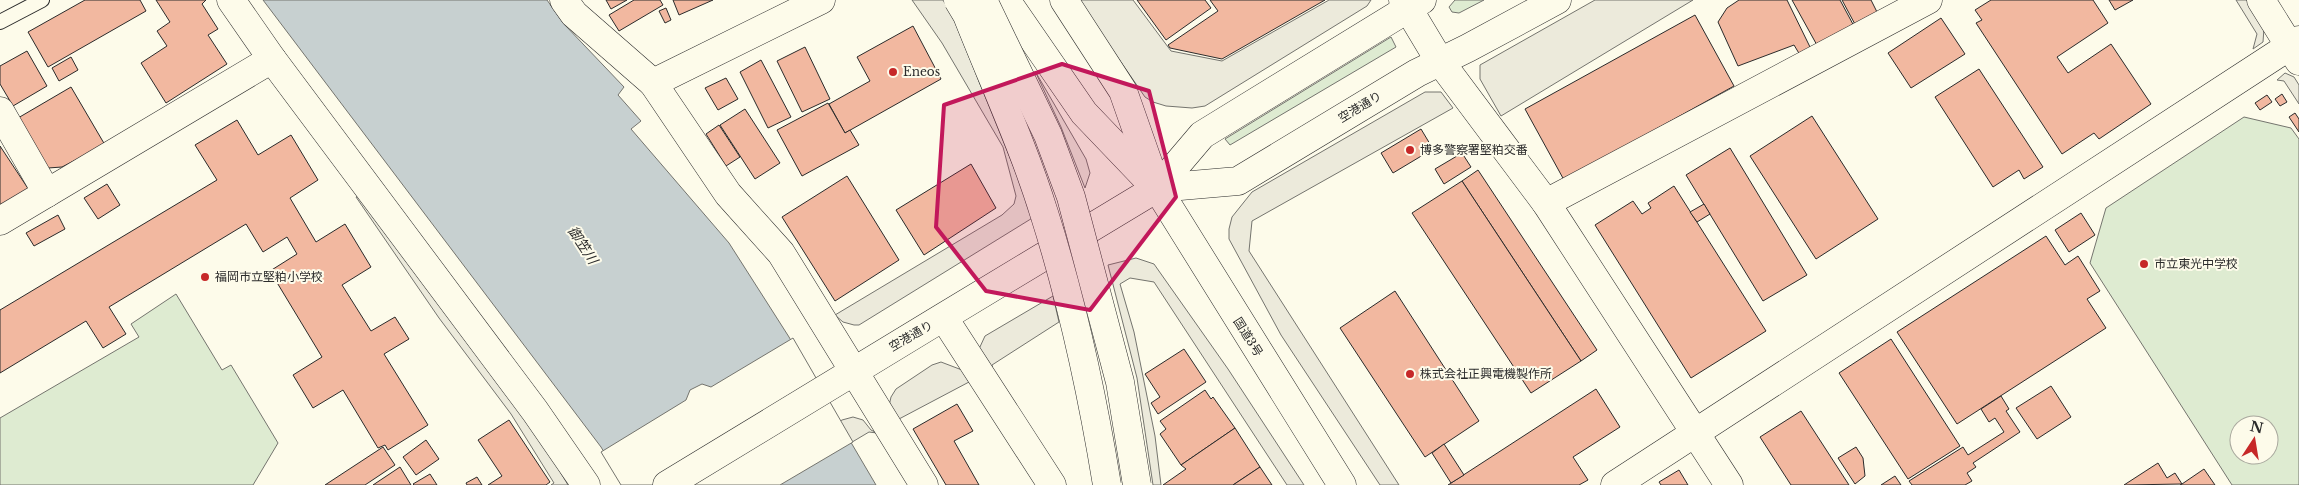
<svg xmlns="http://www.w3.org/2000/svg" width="2299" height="485" font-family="'Libre Baskerville','Noto Sans JP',serif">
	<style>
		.green { fill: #deebd1; stroke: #74746e; fill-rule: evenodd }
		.parking { fill: #eceadb; stroke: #74746e }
		.water { fill: #c7d0d0; stroke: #74746e }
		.pier { fill: #fdfbea; stroke: #74746e }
		.building { fill: #f2b8a0; stroke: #2b2b2b }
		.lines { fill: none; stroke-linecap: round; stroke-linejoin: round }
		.service-casing { stroke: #2b2b2b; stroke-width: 16 }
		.minor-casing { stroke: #2b2b2b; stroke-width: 29 }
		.tertiary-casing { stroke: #2b2b2b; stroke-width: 29 }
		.trunk-casing { stroke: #2b2b2b; stroke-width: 29 }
		.service { stroke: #fdfbea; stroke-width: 14 }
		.minor { stroke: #fdfbea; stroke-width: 28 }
		.tertiary { stroke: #fdfbea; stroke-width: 28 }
		.trunk { stroke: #fdfbea; stroke-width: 28 }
		.motorway-bridge-casing { stroke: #2b2b2b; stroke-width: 29; stroke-linecap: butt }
		.motorway-bridge { stroke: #fdfbea; stroke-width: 28 }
		.marked { fill: #c2185b; fill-opacity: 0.2; stroke: #c2185b; stroke-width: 4; stroke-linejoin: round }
		.poi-dot { fill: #c62828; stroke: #fdfbea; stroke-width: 2 }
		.labels { text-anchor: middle; stroke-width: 4; stroke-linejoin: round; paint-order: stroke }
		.poi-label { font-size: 12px; fill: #2b2b2b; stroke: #fdfbea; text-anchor: start }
		.street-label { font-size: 12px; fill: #2b2b2b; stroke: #fdfbea }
		.water-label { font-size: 14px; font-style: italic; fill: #2b2b2b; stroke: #fdfbea }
	</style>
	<rect width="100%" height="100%" fill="#fdfbea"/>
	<g class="green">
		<polygon points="1455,0 1484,0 1459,13 1452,12 1449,7"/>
		<polygon points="1391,37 1396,47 1230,145 1225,139"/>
		<path d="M2244 117 2291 128 2299 139V485H2232L2090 263 2106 208ZM2239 425H2269V455H2239Z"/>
		<polygon points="176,294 222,370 231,365 278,443 253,485 0,485 0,418 139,337 131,324"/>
	</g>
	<g class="parking">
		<polygon points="912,0 943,0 954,20 1034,217 859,325 854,325 843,322 835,315 1002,215 1014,204 1016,196 1003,147 942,43"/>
		<polygon points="1078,0 1133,0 1171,51 1222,61 1329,0 1371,0 1367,6 1205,106 1192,108 1166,106 1153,102 1145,97"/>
		<polygon points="1595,0 1693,0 1501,116 1480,79 1480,65"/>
		<polygon points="2236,0 2247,0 2264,28 2263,42 2253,49 2257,34"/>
		<polygon points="1035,71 1086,159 1090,173 1085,188 1061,127"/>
		<polygon points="2285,73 2294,77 2299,85 2299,104 2284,81 2277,80"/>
		<polygon points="1425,92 1441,92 1453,108 1252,221 1249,251 1399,485 1380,485 1281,335 1229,239 1229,229 1232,217 1252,192"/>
		<polygon points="358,196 520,405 568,485 551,485 554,483 511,414 439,318 356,197"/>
		<polygon points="1136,258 1154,264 1228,369 1304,485 1287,485 1154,282 1130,278 1120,284 1134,332 1155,436 1161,485 1153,485 1137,378 1108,265"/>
		<polygon points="1053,296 1059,322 992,365 993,371 1066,485 1057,485 979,349 985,336"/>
		<polygon points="941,362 962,370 969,382 899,419 889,406 891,397 896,389 932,365"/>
		<polygon points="853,417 863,420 871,430 877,433 869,432 780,485 736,485 842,420"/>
	</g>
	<polygon class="water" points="263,0 547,0 563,23 624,87 618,95 641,121 631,129 729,243 789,337 876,485 624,485 601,447"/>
	<polygon class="pier" points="793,338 853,442 780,485 621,485 601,452 686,400 690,390 702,384 711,387"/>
	<g class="building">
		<polygon points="85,0 140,0 146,11 48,67 28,32"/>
		<polygon points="156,0 206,0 202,4 218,29 208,35 227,64 166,103 141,63 167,46 157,31 170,22"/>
		<polygon points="606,0 627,0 611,9"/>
		<polygon points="634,0 660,0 663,5 619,31 609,15"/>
		<polygon points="673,0 713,0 679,15"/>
		<polygon points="1137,0 1205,0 1211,8 1166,40"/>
		<polygon points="1210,0 1325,0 1222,59 1170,48 1168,45 1218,11"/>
		<polygon points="1739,0 1787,0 1810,47 1800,55 1794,45 1738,66 1718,22 1727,8"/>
		<polygon points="1792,0 1840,0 1855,28 1818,47"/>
		<polygon points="1842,0 1871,0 1879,16 1857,28"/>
		<polygon points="1991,0 2093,0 2108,23 2057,57 2068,73 2111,44 2151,104 2099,139 2094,133 2062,154 1976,23 1982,20 1975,10"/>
		<polygon points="2109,0 2133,0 2115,10"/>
		<polygon points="666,8 671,20 665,23 659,11"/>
		<polygon points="1695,15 1734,86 1564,180 1525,109"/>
		<polygon points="1941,18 1965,54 1911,88 1888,53"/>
		<polygon points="913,26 941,79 845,133 829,104 870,81 857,57"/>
		<polygon points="805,47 830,99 802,112 777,61"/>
		<polygon points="27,51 47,86 13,106 0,84 0,66"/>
		<polygon points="71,57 78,70 59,81 52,68"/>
		<polygon points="761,60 791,117 768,128 740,72"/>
		<polygon points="1979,69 2043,167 2024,179 2019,170 1993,187 1935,97"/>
		<polygon points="726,78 738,99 718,110 705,88"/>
		<polygon points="71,87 105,145 62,167 48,168 18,118"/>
		<polygon points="2282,94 2287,102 2280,106 2275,99"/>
		<polygon points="2267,95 2272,102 2260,110 2255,103"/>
		<polygon points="828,103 845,133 850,130 859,145 802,176 777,130"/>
		<polygon points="745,109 780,163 755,179 720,125"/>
		<polygon points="2295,113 2299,119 2299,132 2289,117"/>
		<polygon points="1812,116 1878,219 1816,259 1750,156"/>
		<polygon points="237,120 258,155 291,135 318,180 290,198 316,242 345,224 371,267 342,285 371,331 395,317 409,339 384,354 428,425 388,450 385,445 378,448 343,390 313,408 293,375 322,357 270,271 297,254 287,237 263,252 246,224 109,307 126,334 103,348 86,321 0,373 0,310 217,180 195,145"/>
		<polygon points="719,125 740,157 726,166 706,134"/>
		<polygon points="1421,129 1433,149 1393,173 1381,153"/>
		<polygon points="0,146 29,190 0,209"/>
		<polygon points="1730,148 1807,275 1763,301 1686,175"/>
		<polygon points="1462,153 1471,167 1444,184 1435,169"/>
		<polygon points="971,164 996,208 924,255 896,210"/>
		<polygon points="1478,170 1597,350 1581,361 1462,181"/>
		<polygon points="847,176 899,260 835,301 782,217"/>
		<polygon points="1462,181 1581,361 1531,393 1412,213"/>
		<polygon points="107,184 120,205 98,219 84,198"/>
		<polygon points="1674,186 1766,331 1691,378 1595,225 1633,201 1642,214 1651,208 1648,203"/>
		<polygon points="1704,204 1710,214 1697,222 1690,212"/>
		<polygon points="2081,213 2095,235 2069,252 2055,230"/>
		<polygon points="58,215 65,229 34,246 26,233"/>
		<polygon points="2046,236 2065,265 2078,256 2100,291 2087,299 2106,328 1957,424 1897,332"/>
		<polygon points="1395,291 1479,421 1425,457 1340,328"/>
		<polygon points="1891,339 1960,446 1908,479 1839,373"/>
		<polygon points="1184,349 1206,382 1158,414 1151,403 1160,397 1145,374"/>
		<polygon points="2051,386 2071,417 2037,439 2016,408"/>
		<polygon points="1596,389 1620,427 1573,457 1588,480 1579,485 1448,485"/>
		<polygon points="1205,390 1211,399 1213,397 1235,428 1181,465 1160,434 1166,429 1160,421"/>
		<polygon points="2001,396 2009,409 2006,411 2020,432 1973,463 1976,467 1967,473 1972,481 1965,485 1912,485 1909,481 1963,447 1968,455 2004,432 1995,418 1989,422 1981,409"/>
		<polygon points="957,404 973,431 954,441 979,485 946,485 913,429"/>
		<polygon points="1801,411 1849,485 1791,485 1760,437"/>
		<polygon points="509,420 550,482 546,485 488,485 502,476 478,440"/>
		<polygon points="1235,428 1260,467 1233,485 1163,485 1186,469 1181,465"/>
		<polygon points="426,440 439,459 416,475 403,457"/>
		<polygon points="1444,444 1464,475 1451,483 1432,453"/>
		<polygon points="383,447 395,465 365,485 325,485"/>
		<polygon points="1856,447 1863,458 1865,476 1855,484 1838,458"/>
		<polygon points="2158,463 2167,478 2175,473 2182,484 2124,485"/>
		<polygon points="400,467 411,485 373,485"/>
		<polygon points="1260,467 1272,485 1233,485"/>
		<polygon points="2204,469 2215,485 2180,485 2182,484"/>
		<polygon points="1679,470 1688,485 1661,485 1659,482"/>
		<polygon points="430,474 437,485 414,485 413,484"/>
		<polygon points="1895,476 1901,485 1881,485"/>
		<polygon points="477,477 482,485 467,485 466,483"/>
	</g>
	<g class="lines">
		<defs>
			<polyline id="service" points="0,22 42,0"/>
			<g id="minor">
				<polyline points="231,0 272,59 535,411 586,485"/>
				<polyline points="564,0 574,14 653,83 728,194 781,253 924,485"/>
				<polyline points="1403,0 1439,60 1546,203 1729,485"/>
				<polyline points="2261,0 2299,61"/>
				<polyline points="0,111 47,193"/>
				<polyline points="1546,203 1928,0"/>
				<polyline points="0,221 272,59"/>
				<polyline points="944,318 1052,485"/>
				<polyline points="1615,485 2299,40"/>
			</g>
			<g id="tertiary">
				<polyline points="653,83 821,0"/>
				<polyline points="1157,188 1238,181 1417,73 1468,48 1557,0"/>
				<polyline points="1157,188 1202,135 1422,0"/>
			</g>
			<g id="trunk">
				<polyline points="1006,0 1084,113 1150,182"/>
				<polyline points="1064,0 1123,91 1157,188 1342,485"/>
				<path d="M667 485C829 385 994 287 1157 188"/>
			</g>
		</defs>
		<use href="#service" class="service-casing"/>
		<use href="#minor" class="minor-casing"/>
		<use href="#tertiary" class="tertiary-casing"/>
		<use href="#trunk" class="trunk-casing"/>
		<use href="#service" class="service"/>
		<use href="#minor" class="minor"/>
		<use href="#tertiary" class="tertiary"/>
		<use href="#trunk" class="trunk"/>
		<defs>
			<g id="motorway-bridge">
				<path d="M958 0 967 15C993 81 1023 145 1044 213 1072 301 1092 393 1107 485"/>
				<polyline points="983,0 1048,135 1071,197 1120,382 1137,485"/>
			</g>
		</defs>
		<use href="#motorway-bridge" class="motorway-bridge-casing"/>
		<use href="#motorway-bridge" class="motorway-bridge"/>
	</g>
	<path class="marked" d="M1062 64 1149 91 1176 197 1090 310 986 291 936 227 944 105Z"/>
	<g class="poi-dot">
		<circle cx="893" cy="72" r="5"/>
		<circle cx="1410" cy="150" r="5"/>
		<circle cx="2144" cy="264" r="5"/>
		<circle cx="205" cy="277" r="5"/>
		<circle cx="1410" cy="374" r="5"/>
	</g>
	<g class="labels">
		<g class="poi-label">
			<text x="903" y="76">Eneos</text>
			<text x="1420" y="154">博多警察署堅粕交番</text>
			<text x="2154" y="268">市立東光中学校</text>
			<text x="215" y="281">福岡市立堅粕小学校</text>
			<text x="1420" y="378">株式会社正興電機製作所</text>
		</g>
		<g class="street-label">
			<text transform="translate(1360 107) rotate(-31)" y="4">空港通り</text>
			<text transform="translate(911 336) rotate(-30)" y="4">空港通り</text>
			<text transform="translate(1248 337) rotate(58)" y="4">国道3号</text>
		</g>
		<g class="water-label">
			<text transform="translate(583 245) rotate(57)" y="5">御笠川</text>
		</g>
	</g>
	<g transform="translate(2254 440) rotate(12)"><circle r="24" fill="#fdfbea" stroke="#a9a89e"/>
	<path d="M0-4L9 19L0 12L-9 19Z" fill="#c62828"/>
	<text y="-8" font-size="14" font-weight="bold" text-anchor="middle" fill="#2b2b2b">N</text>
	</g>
</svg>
